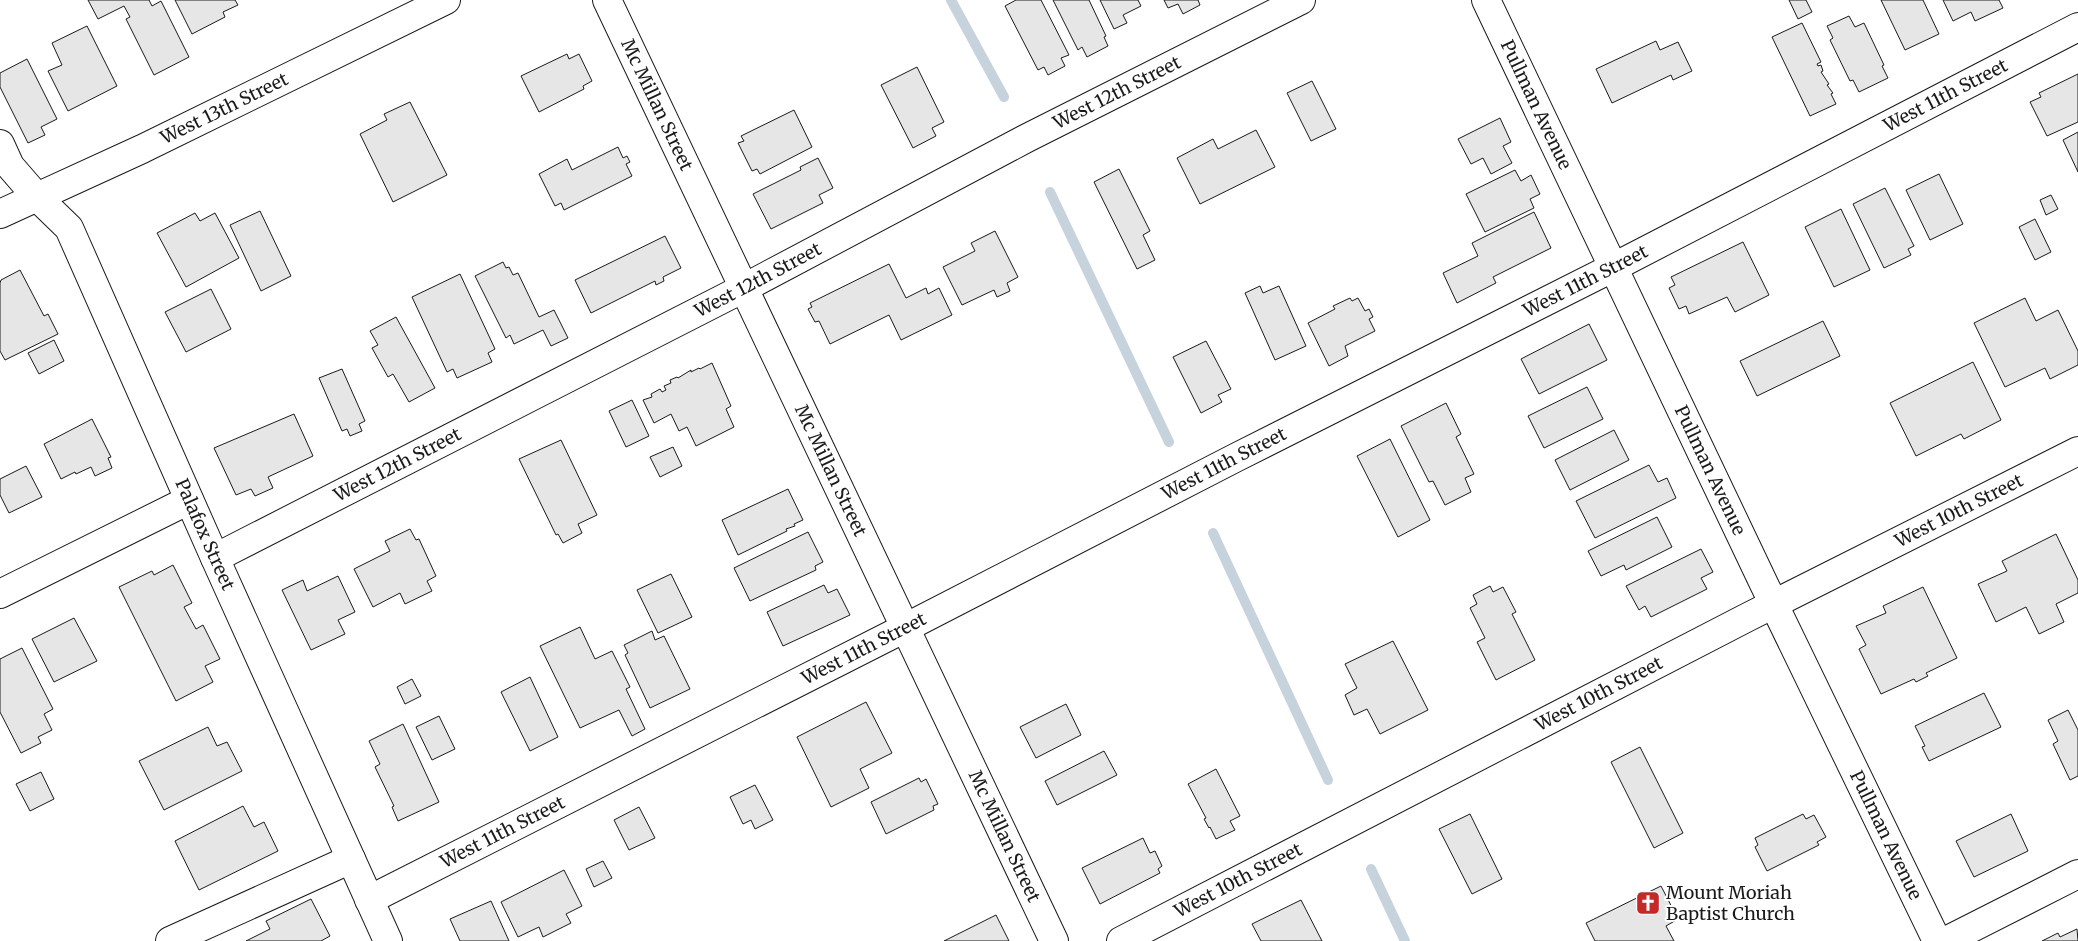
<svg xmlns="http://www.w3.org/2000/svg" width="2078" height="941" font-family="Merriweather,serif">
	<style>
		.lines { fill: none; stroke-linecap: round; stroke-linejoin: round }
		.stream { stroke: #c6d2dc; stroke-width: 10 }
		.building { fill: #e6e6e6; stroke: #1a1a1a }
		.minor-casing { stroke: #1a1a1a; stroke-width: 30 }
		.tertiary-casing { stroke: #1a1a1a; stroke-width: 30 }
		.minor { stroke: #fff; stroke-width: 28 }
		.tertiary { stroke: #fff; stroke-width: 28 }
		.labels { text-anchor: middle; stroke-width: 4; stroke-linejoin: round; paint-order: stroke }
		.street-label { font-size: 18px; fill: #1a1a1a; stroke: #fff }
		.poi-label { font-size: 18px; fill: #1a1a1a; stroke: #fff; text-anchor: start }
	</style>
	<rect width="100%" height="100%" fill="#fff"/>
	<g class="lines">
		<g class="stream">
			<polyline points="951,0 1004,97"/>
			<polyline points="1050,192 1169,442"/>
			<polyline points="1213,533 1328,780"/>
			<polyline points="1371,869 1405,941"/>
		</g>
	</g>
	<g class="building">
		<polygon points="88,0 149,0 152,6 161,1 189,57 154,75 126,19 130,17 124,6 98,19"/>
		<polygon points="175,0 235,0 238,5 223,12 225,17 192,34"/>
		<polygon points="1016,0 1041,0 1069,55 1061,58 1065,66 1048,75 1044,67 1038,70 1005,6"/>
		<polygon points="1053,0 1089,0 1106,36 1104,37 1108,46 1087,57 1082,47 1078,50"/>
		<polygon points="1100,0 1138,0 1141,6 1123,15 1127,23 1114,29"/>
		<polygon points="1164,0 1198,0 1200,5 1183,14 1178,4 1168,8"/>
		<polygon points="1789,0 1806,0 1812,12 1798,19"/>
		<polygon points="1881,0 1923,0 1939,34 1905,50"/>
		<polygon points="1943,0 1999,0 2003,8 1975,21 1971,12 1953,21"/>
		<polygon points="1849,16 1855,27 1864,23 1884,65 1882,66 1888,78 1859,92 1853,80 1850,81 1830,40 1833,38 1827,26"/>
		<polygon points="1802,23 1821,62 1817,64 1818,66 1821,65 1823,71 1821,72 1829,84 1827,85 1833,93 1831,94 1836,104 1810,116 1772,37"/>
		<polygon points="87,26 117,86 68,111 48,71 62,65 52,43"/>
		<polygon points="1656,41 1660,50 1678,42 1692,71 1673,80 1671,75 1612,103 1596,69"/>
		<polygon points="567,54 569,59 579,54 592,81 583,86 584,89 539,112 521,76"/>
		<polygon points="27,59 57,119 41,127 45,135 28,143 0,87 0,73"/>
		<polygon points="917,67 944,122 932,128 936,136 913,148 881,85"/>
		<polygon points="2078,74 2078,122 2047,136 2030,102 2041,97 2039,93"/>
		<polygon points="1312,81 1336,129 1311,141 1287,93"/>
		<polygon points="410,102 447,175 393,202 360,134 387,120 384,114"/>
		<polygon points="794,110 812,147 760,174 757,169 752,171 738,143 744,141 741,136"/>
		<polygon points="1500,118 1511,142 1503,146 1512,163 1491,174 1483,158 1471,164 1458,139"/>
		<polygon points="1256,130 1275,167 1200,204 1177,158 1213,139 1218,149"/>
		<polygon points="2078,132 2078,172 2063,140"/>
		<polygon points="618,147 623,158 627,156 630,162 626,164 632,176 564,210 561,203 555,206 539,174 567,159 572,170"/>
		<polygon points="818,158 833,188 819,195 823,203 771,229 753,194 801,170 800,167"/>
		<polygon points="1119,169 1150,231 1143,235 1155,260 1137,269 1094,182"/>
		<polygon points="1515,170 1521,181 1531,175 1540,194 1530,199 1534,208 1485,232 1466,194"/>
		<polygon points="1939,174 1963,224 1930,240 1906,190"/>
		<polygon points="1885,188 1914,246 1908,249 1911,255 1884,268 1853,204"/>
		<polygon points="2051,195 2058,209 2046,215 2040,200"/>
		<polygon points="1841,209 1870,270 1834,287 1805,227"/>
		<polygon points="260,211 291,276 261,291 230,225"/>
		<polygon points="1534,212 1551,248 1493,277 1496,283 1457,303 1443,273 1478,256 1472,243"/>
		<polygon points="195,213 200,221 215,213 239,258 186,287 157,233"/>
		<polygon points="2035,219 2051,252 2035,260 2019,227"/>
		<polygon points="995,231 1018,277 1007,283 1010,291 997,297 994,290 962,305 943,267 975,251 971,243"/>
		<polygon points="665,236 681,268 663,277 664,281 656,285 655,281 591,313 575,280"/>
		<polygon points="1743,242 1769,295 1735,312 1727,297 1689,314 1686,306 1679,309 1669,288 1675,285 1671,277"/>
		<polygon points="503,262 506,268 509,267 513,275 518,273 539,317 554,310 568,338 551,346 543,330 514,344 510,335 506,338 475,276"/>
		<polygon points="889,264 906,298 926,288 928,294 939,288 952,315 901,340 889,315 830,344 819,321 815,322 808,309 812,307 810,303"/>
		<polygon points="20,270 44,316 48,314 58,334 5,360 0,351 0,283 1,280"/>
		<polygon points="460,274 495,349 488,353 492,362 457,378 453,369 447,372 412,297"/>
		<polygon points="1260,286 1263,293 1279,286 1306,346 1275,360 1245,293"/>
		<polygon points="211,289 231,329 186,352 165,312"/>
		<polygon points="1350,298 1352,301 1358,298 1365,311 1369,309 1373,317 1369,319 1375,331 1345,346 1348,356 1329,366 1308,323 1335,309 1333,306"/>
		<polygon points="2025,298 2036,321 2058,310 2078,351 2078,365 2050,379 2045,368 2005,387 1974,323"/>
		<polygon points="396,317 435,388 409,402 393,374 388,377 372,348 378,345 370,331"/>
		<polygon points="1823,321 1840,356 1757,396 1740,361"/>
		<polygon points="1589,324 1607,360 1539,394 1521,359"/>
		<polygon points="54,340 64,361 39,374 28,353"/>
		<polygon points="1206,341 1231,389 1218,395 1222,402 1201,413 1173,357"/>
		<polygon points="1973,362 2001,420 1964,439 1961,434 1916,456 1890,403"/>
		<polygon points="712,363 731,406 726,409 734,427 696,446 687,427 679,431 671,414 654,423 643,400 652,397 651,394 660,389 662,392 666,390 664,386 671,383 670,380 677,377 678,378 691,370 691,372 699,368 700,369"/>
		<polygon points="342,369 365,421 359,424 362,431 350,436 347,429 342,431 319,378"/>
		<polygon points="1587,387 1603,419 1544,448 1528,416"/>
		<polygon points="632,400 649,436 626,447 609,411"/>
		<polygon points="1446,403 1461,434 1456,437 1474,474 1465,478 1471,492 1445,505 1433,481 1429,482 1401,426"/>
		<polygon points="294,414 313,456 268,477 273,488 255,496 251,489 236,495 214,448"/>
		<polygon points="92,419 111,457 108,458 112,468 95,476 91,467 76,474 75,472 61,479 44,444"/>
		<polygon points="1614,430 1629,460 1570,490 1555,460"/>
		<polygon points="1390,439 1430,520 1398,537 1357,456"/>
		<polygon points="561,440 597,515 578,524 582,533 563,543 558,534 556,535 519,459"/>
		<polygon points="673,447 682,466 660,477 650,457"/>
		<polygon points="1649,465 1658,482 1667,478 1676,498 1595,538 1576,501"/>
		<polygon points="26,466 42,497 9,513 0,495 0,479"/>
		<polygon points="788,489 803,520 794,524 795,526 786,529 787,531 738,555 722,520"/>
		<polygon points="1657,517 1672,547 1626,570 1624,565 1601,576 1588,551"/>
		<polygon points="410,529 416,540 419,539 436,576 427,581 432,591 405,604 400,593 373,607 354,569 390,551 385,541"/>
		<polygon points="808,532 823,562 815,566 816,570 750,601 734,568"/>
		<polygon points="2056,534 2078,580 2078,593 2056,604 2064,622 2039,634 2026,607 1996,622 1978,584 2007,571 2002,561"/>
		<polygon points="1701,549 1713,572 1701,578 1707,589 1651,617 1645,606 1639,610 1626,586"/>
		<polygon points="173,565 192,603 184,607 196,629 203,625 220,659 205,666 213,682 176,701 119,587 152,571 154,575"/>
		<polygon points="671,574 692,617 658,633 637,590"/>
		<polygon points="338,576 355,612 338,620 345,634 311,650 282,590 303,580 307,591"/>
		<polygon points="824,585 828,593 837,589 850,615 783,646 767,612"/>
		<polygon points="1490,586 1493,592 1503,587 1516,612 1512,614 1535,660 1496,680 1477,642 1485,638 1470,608 1477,604 1473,595"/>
		<polygon points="1923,587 1957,658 1926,673 1928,676 1916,682 1914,679 1881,694 1859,649 1866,645 1856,626 1886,613 1883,606"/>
		<polygon points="74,618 97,661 54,682 32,639"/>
		<polygon points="580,627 595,659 612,651 630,687 626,689 645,729 632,736 619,710 580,728 540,646"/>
		<polygon points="652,631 655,640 664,636 690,689 650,708 625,655 628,653 624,645"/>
		<polygon points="1393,641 1428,710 1380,734 1367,709 1354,715 1345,695 1357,688 1345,664"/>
		<polygon points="22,648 53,709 44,714 52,730 38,737 41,743 21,753 0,712 0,659"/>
		<polygon points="530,677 558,737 530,751 501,692"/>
		<polygon points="412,679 421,696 405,704 397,687"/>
		<polygon points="1984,693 2001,727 1929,761 1922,747 1925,746 1915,726"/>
		<polygon points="866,702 892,753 860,769 869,788 831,807 797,737"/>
		<polygon points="1066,704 1081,735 1036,758 1020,727"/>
		<polygon points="2068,710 2078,730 2078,776 2070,780 2053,744 2058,741 2048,720"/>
		<polygon points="439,716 455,749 432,760 416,727"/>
		<polygon points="403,724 439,802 398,821 392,807 394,806 375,767 380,764 369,741"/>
		<polygon points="208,727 217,746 227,742 242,771 164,810 139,761"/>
		<polygon points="1640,747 1683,833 1654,848 1611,762"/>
		<polygon points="1104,751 1117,775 1057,805 1045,781"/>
		<polygon points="1216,769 1240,816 1230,821 1235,830 1216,839 1210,827 1209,828 1204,819 1206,818 1188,784"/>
		<polygon points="41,772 54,799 30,811 16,784"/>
		<polygon points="919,778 921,782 926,779 938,804 933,806 934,810 886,834 871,802"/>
		<polygon points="755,785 773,820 755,829 751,820 743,824 730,797"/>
		<polygon points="243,806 254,827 264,822 278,851 199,890 175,841"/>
		<polygon points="639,807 655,838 629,850 614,820"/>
		<polygon points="1470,814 1502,879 1472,894 1439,829"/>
		<polygon points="1803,814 1806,819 1814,815 1826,837 1817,842 1819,845 1767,871 1755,847 1758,845 1755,838"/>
		<polygon points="2011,814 2028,851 1974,877 1956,841"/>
		<polygon points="1143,838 1150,853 1155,851 1162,866 1158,869 1160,873 1100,904 1082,868"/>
		<polygon points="603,861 612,878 594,887 586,869"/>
		<polygon points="564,870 582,906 566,914 571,923 543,937 539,927 518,937 501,902"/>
		<polygon points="1661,886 1678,919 1666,926 1674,941 1595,941 1586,923"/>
		<polygon points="311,899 330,936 321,941 246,941 270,929 266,921"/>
		<polygon points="1301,900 1322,941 1261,941 1252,924"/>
		<polygon points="491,901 509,941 460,941 450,919"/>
		<polygon points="996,915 1009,941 944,941"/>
		<polygon points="2077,929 2078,941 2042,941 2058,933 2060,937"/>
	</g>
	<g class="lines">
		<defs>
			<g id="minor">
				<path id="s1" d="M607 0 1054 941"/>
				<path id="s2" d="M1486 0 1764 584 1937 941"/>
				<path id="s3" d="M0 144 10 166 36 196 69 228 215 558 388 941"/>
				<path id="s4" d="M215 558 744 288 1027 138 1301 0"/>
				<polyline points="0,594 189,500"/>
				<path id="s5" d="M369 900 905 628 1235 458 1614 267 2078 27"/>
				<polyline points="170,941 351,859"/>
				<path id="s6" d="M1121 941 1748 617 2078 451"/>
				<polyline points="1946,941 2078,874"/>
			</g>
			<g id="tertiary">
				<path id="s7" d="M0 214 142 149 446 0"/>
			</g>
		</defs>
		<use href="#minor" class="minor-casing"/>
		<use href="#tertiary" class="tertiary-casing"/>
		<use href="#minor" class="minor"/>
		<use href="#tertiary" class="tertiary"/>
	</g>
	<defs>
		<symbol id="church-square" viewBox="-11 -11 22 22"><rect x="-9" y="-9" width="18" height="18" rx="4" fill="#c62828" stroke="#fff"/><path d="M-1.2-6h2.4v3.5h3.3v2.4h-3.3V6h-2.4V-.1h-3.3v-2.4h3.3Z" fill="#fff"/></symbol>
	</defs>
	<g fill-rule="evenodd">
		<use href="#church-square" x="1634" y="889" width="28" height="28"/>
	</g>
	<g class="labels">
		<g class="street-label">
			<text dy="6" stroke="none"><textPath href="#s4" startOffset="1015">West 12th Street</textPath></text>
			<text dy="6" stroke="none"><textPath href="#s5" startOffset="1770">West 11th Street</textPath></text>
			<text dy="6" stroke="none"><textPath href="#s1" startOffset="116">Mc Millan Street</textPath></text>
			<text dy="6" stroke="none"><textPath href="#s2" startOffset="116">Pullman Avenue</textPath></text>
			<text dy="6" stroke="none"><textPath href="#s7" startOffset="248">West 13th Street</textPath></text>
			<text dy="6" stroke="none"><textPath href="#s4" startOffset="610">West 12th Street</textPath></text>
			<text dy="6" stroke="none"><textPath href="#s5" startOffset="1365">West 11th Street</textPath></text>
			<text dy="6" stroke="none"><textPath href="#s5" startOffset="960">West 11th Street</textPath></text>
			<text dy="6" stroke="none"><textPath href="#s4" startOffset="205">West 12th Street</textPath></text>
			<text dy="6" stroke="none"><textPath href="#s1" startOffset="521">Mc Millan Street</textPath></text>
			<text dy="6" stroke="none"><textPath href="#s2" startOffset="521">Pullman Avenue</textPath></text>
			<text dy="6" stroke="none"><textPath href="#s6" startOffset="942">West 10th Street</textPath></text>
			<text dy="6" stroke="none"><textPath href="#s3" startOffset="445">Palafox Street</textPath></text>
			<text dy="6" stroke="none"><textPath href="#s5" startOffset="555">West 11th Street</textPath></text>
			<text dy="6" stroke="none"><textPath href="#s6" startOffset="538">West 10th Street</textPath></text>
			<text dy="6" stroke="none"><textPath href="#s5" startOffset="150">West 11th Street</textPath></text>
			<text dy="6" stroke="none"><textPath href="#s1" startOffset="926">Mc Millan Street</textPath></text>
			<text dy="6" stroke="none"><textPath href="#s2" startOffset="926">Pullman Avenue</textPath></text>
			<text dy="6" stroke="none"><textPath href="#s6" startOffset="132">West 10th Street</textPath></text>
		</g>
		<g class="poi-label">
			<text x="1666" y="899">Mount Moriah<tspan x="1666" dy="21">Baptist Church</tspan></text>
		</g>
	</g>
</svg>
